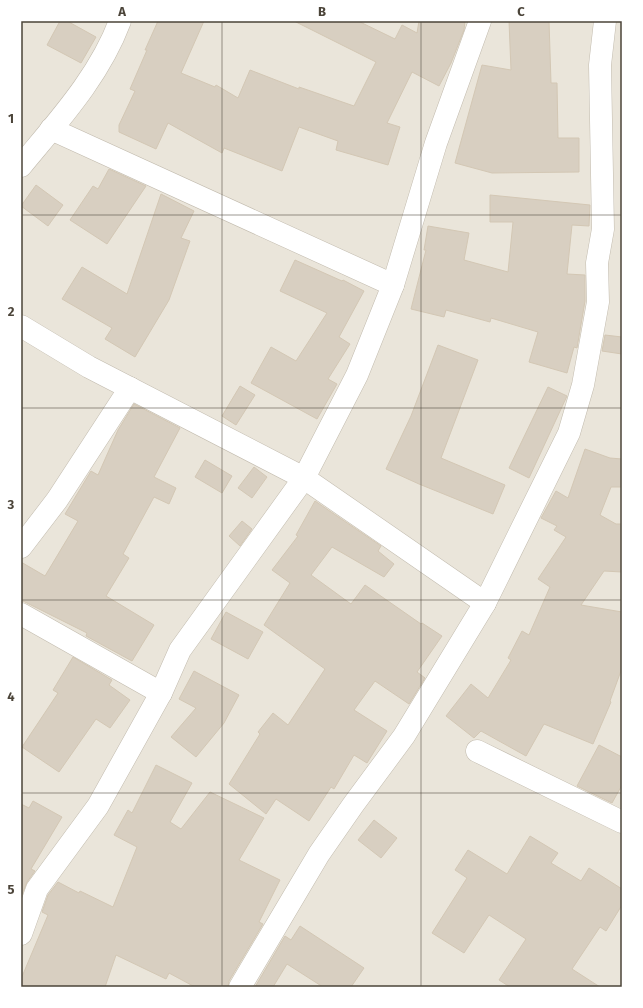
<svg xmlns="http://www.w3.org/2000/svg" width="643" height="1008" font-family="'Fira Sans',sans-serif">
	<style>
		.residential { fill: #eae5da }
		.building { fill: #d8cfc1; stroke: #d3c7b4 }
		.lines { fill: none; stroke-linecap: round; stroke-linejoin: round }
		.street-casing { stroke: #c2bbae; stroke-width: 23 }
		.street { stroke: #fff; stroke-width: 22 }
		.grid { fill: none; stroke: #4b4439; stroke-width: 1; stroke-opacity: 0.55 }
		.neatline { fill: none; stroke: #4b4439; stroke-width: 1.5 }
		.grid-label { font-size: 13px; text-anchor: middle; font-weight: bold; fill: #4b4439 }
	</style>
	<rect width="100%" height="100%" fill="#f6f3ec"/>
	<rect class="residential" x="21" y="21" width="601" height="966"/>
	<g class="building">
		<polygon points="60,21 67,21 96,37 81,63 47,45"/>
		<polygon points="158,21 204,21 181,73 215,87 216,85 238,98 250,70 299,89 299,87 354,106 376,62 294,21 358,21 395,39 402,25 417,33 419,21 465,21 464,30 451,63 439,86 412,72 387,123 400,127 388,165 336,150 338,141 299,127 282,171 224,148 222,153 168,123 156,149 119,132 119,125 135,91 130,89 147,50 145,50"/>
		<polygon points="509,21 549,21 551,83 557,83 558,138 579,138 579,172 492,173 455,163 482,65 511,70"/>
		<polygon points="109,169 146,186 107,244 70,220 93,186 98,189"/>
		<polygon points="36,185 63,205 48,226 21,206"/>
		<polygon points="161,194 194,211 181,238 190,241 169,300 135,357 105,339 112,328 62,299 82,267 127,294"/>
		<polygon points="490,195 590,205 589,226 572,225 567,274 585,275 585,301 577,348 574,347 567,373 529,362 538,332 491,318 490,322 446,310 444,317 411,309 426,250 424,250 428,226 469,233 464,260 508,272 513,222 490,222"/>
		<polygon points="295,260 342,281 343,280 364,291 339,337 350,344 328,379 337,384 317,419 251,383 271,347 296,361 327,313 280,291"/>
		<polygon points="605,335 622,337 622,354 602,351"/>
		<polygon points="438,345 478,360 441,458 505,485 493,514 419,484 386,469 411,416"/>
		<polygon points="240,386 255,395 236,425 222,416"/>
		<polygon points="548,387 567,396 529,478 509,468"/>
		<polygon points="134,404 180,428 154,477 176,488 169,504 154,497 123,554 129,558 106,596 154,625 132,661 86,636 87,633 21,600 21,562 45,576 78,521 65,514 91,471 98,475 118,430"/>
		<polygon points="585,449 610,458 622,459 622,487 611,487 600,515 616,524 622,524 622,572 604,571 581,605 622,612 622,668 610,701 611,702 593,744 544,724 526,756 481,731 474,738 446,716 471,684 488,698 511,660 508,658 522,631 529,635 550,587 538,579 566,537 554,530 557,526 541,518 556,491 568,498"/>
		<polygon points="205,460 232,476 222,493 195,477"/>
		<polygon points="254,467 267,477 252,498 238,488"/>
		<polygon points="315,501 381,546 378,551 394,564 384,577 332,547 311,575 351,604 365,585 421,624 422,623 442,636 417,672 425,678 409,704 375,681 354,710 387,731 367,763 354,755 334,789 331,787 309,821 276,799 266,814 229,784 260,734 258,732 273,713 288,725 325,669 264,625 290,583 272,570 298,536 296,535"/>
		<polygon points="242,521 252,529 240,546 229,536"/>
		<polygon points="226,612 263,632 248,659 211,639"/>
		<polygon points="73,657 112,680 109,685 130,700 110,728 96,719 59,772 22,747 58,693 53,690"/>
		<polygon points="194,671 239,695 224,723 196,757 171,737 196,708 179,699"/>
		<polygon points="599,745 622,757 622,785 612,803 577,786"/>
		<polygon points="156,765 192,783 170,822 181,829 210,792 264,818 239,860 280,880 259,922 263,924 229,981 228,987 195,987 169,973 166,979 116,955 105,987 21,987 21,979 48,915 42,912 48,895 58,882 79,893 80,891 113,907 137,847 114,835 128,810 132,813"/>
		<polygon points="33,801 62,817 31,869 35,871 27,882 21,897 21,804 29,808"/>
		<polygon points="374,820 397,838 381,858 358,840"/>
		<polygon points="530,836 558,853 551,863 581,881 589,868 622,889 622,905 606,931 600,927 572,969 600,987 510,987 499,980 526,939 489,915 464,953 432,933 467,878 455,870 468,850 507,874"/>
		<polygon points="300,926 364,968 351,987 323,987 287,964 273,987 255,987 285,936 291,940"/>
	</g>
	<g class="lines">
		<defs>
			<g id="street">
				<polyline points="51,129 393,285"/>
				<path d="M21 166C58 121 99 77 120 21"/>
				<polyline points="21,326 89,367 304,478 485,603"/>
				<polyline points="21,547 57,500 130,388"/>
				<polyline points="21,614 161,693"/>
				<polyline points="477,751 622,822"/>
				<polyline points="21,934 37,889 98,806 161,693 180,650 304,478 357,375 393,285 436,143 480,21"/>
				<polyline points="240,987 319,854 353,805 404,736 485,603 569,433 583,385 598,302 597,263 603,229 600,65 605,21"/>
			</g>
		</defs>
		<use href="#street" class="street-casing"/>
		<use href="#street" class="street"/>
	</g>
	<path class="grid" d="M222 21V987M421 21V987M21 215H622M21 408H622M21 600H622M21 793H622"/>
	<rect width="643" height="1008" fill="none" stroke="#ffffff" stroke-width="44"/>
	<rect x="22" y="22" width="599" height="964" class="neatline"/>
	<g class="grid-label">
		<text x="122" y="16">A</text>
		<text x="322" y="16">B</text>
		<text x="521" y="16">C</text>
		<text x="11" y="123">1</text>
		<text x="11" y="316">2</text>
		<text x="11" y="509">3</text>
		<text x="11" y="701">4</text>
		<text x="11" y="894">5</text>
	</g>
</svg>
